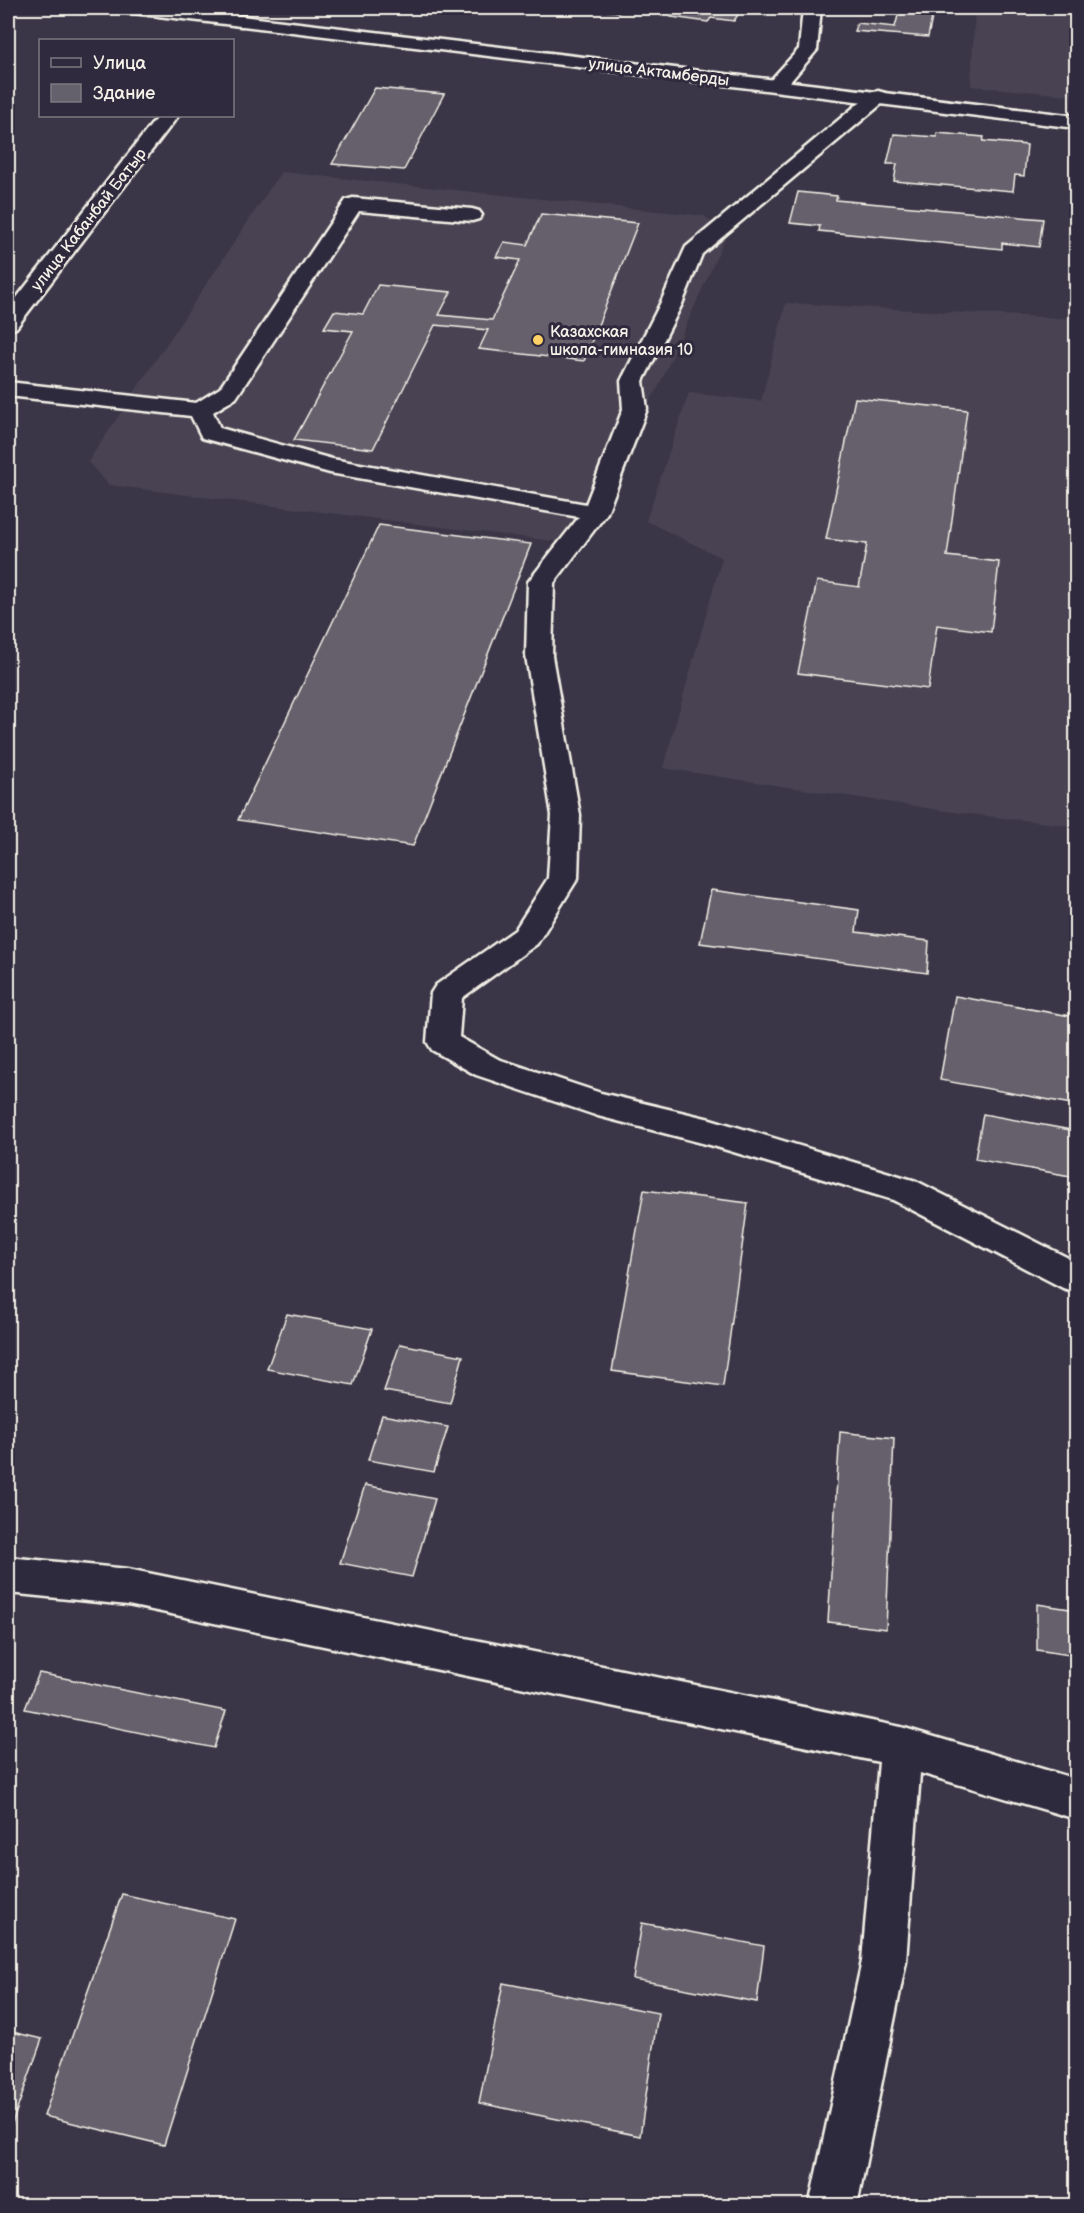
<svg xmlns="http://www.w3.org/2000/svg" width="1084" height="2213" font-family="'Balsamiq Sans',sans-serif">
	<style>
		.built { fill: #484352 }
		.building { fill: #65616c; stroke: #f4f1e8; stroke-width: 1.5 }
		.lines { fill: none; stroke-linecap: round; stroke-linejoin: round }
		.minor-casing { stroke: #f4f1e8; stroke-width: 5 }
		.major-casing { stroke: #f4f1e8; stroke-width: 5 }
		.minor { fill: #2f2a3d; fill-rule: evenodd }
		.major { fill: #2f2a3d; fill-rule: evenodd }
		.poi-dot { fill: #ffd166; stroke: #2f2a3d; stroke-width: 2 }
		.labels { text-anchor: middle; stroke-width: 6; stroke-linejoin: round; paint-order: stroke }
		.far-street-label { font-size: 16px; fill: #f4f1e8; stroke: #2f2a3d }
		.far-poi-label { font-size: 16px; fill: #f4f1e8; stroke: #2f2a3d; text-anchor: start }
	</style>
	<rect width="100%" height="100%" fill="#3b3647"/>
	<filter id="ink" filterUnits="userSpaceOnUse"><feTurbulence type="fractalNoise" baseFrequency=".0167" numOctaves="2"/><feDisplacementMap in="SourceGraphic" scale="12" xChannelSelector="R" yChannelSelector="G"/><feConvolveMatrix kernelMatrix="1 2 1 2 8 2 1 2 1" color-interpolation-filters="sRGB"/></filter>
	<g filter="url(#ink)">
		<g class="built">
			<polygon points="975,8 1076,8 1076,96 971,86"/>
			<polygon points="281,172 705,216 725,238 658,388 561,542 109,485 88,462"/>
			<polygon points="786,303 1076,319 1076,629 1073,826 953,812 663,768 722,558 646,521 689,393 761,401"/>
		</g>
		<g class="building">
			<polygon points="586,8 742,8 734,21 711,18 708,22 671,17 674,14 623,8 620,12"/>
			<polygon points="900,8 934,8 928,37 854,31 857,23 895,27"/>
			<polygon points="375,88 444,94 404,170 332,164"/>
			<polygon points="937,133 984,137 983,141 1027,145 1024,176 1015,175 1013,191 894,181 897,164 887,164 894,134 937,137"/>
			<polygon points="798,192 837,196 836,200 1043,219 1039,247 1002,243 1002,249 819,231 820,226 790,223"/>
			<polygon points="541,214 638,223 584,361 479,349 488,330 435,325 373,449 294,440 353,331 324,328 334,311 363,314 378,285 451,292 439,315 492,320 520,260 496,257 504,242 527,245"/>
			<polygon points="855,398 967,410 947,556 999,562 991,632 937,625 928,689 798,673 817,581 859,587 867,544 826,539"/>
			<polygon points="379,525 531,544 413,846 238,820"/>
			<polygon points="711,890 859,910 856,932 929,941 927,973 700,943"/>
			<polygon points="955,996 1076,1017 1076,1065 1072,1104 940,1080"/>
			<polygon points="983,1114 1076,1131 1076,1177 975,1159"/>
			<polygon points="644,1190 748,1203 723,1386 612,1371"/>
			<polygon points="287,1314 372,1329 353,1385 267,1369"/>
			<polygon points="400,1344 463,1356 450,1403 384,1391"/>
			<polygon points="382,1415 448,1427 434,1472 368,1460"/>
			<polygon points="840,1432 894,1438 886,1629 828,1622"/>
			<polygon points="365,1485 435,1499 412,1577 340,1563"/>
			<polygon points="1037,1604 1076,1610 1076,1656 1037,1650"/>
			<polygon points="39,1673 226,1711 214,1748 25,1709"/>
			<polygon points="122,1894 235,1919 164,2145 44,2116"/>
			<polygon points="642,1923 764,1946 757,2002 633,1979"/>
			<polygon points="503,1983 658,2013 640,2136 479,2103"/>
			<polygon points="8,2031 42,2039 9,2132 8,2131"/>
		</g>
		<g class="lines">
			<defs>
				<g id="minor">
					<polygon points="124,8 173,8 241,16 247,17 250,21 247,25 241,26 133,13 127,12"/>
					<polygon points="803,8 821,8 817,50 784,89 770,89 768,85 770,81 799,49"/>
					<polygon points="878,91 885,93 887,97 885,101 702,254 682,304 643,381 647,409 607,513 554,583 552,656 580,815 578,878 537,944 462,998 459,1037 498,1059 601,1093 710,1119 916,1181 1076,1262 1076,1292 1063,1288 893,1200 710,1145 598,1116 476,1075 432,1050 427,1042 431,993 436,985 515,930 548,878 552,815 526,656 528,582 579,517 330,473 202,438 191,416 8,396 8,382 196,403 220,388 346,200 353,198 472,209 479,211 482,215 479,219 472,221 359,211 236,398 213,412 220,428 332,459 586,504 623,409 621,381 660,304 686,247 871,93"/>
					<polygon points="8,1557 128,1569 901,1727 1076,1779 1076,1819 920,1773 906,1961 857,2206 809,2206 862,1961 879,1762 128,1605 8,1593"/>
				</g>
				<g id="major">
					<polygon points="241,16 1076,116 1076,128 235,25 232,21 235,17"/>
					<polygon points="158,116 178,116 16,328 8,330 8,309"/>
				</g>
			</defs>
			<use href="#minor" class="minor-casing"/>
			<use href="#major" class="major-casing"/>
			<use href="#minor" class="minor"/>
			<use href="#major" class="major"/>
		</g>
	</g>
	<circle class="poi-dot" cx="538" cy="340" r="6"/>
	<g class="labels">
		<g class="far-street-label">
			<text transform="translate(659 71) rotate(7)" y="6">улица Актамберды</text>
			<text transform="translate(88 219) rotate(-52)" y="6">улица Кабанбай Батыр</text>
		</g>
		<g class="far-poi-label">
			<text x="550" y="337">Казахская<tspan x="550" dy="18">школа-гимназия 10</tspan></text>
		</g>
	</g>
	<rect width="1084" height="2213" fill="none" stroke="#2f2a3d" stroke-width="30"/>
	<rect x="15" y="15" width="1054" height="2183" fill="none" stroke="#f4f1e8" stroke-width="2" filter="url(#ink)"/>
	<rect x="39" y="39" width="195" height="78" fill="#2f2a3d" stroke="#7e7a81" stroke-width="1.5"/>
	<rect x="51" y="58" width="30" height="9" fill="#2f2a3d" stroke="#7e7a81" stroke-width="1.5"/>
	<text x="93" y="69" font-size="18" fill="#f4f1e8">Улица</text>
	<rect x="51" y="84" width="30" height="18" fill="#65616c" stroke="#7e7a81" stroke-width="1.5"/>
	<text x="93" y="99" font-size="18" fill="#f4f1e8">Здание</text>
</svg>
